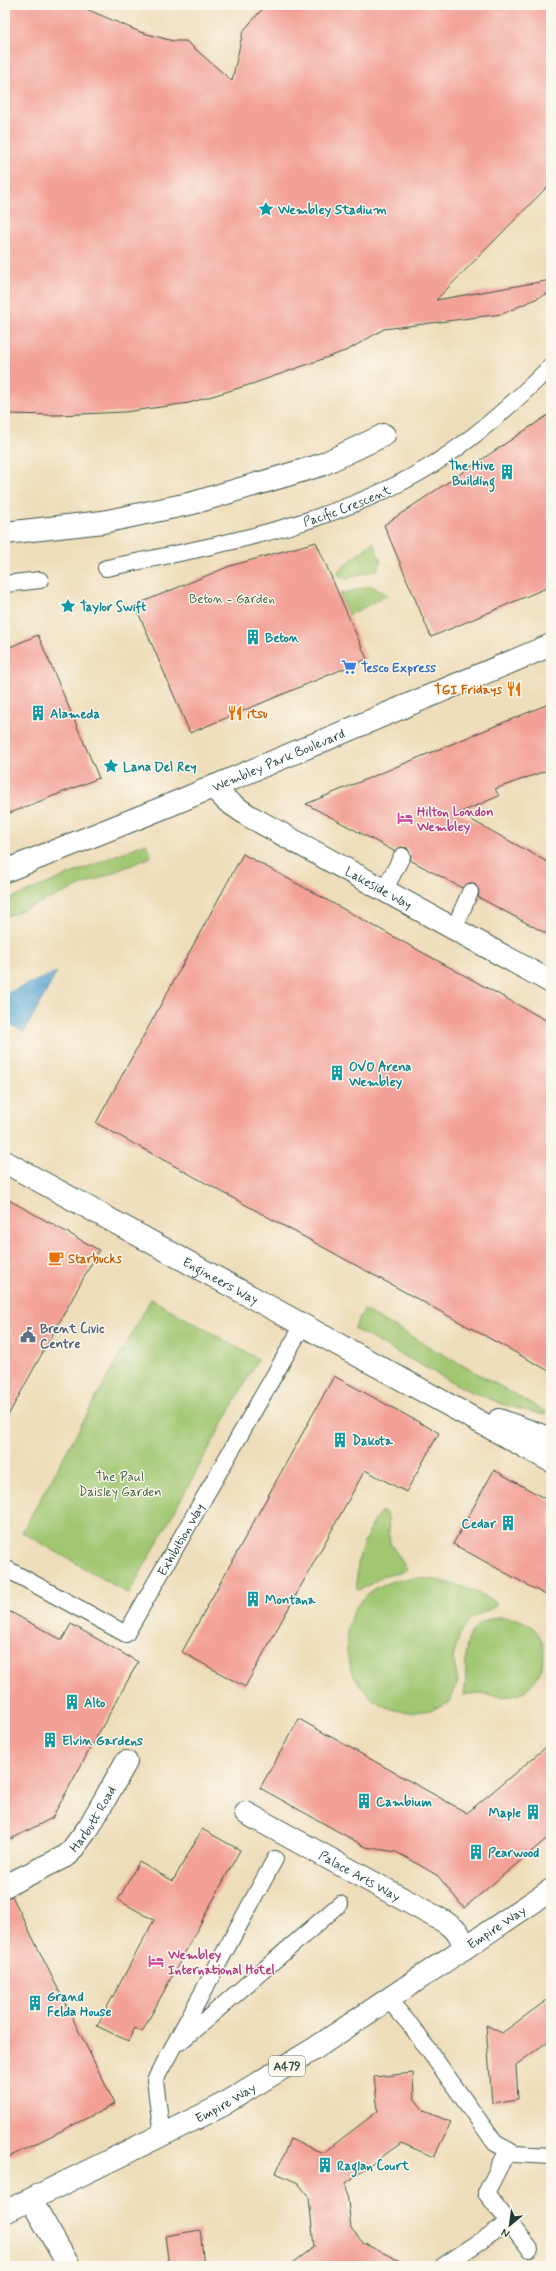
<svg xmlns="http://www.w3.org/2000/svg" width="556" height="2271" font-family="Mynerve,sans-serif">
	<style>
		.green { fill: #a1c772; stroke: #608253 }
		.water { fill: #5ca7d4; stroke: #3e7284 }
		.building { fill: #f3a198 }
		.lines { fill: none; stroke-linecap: round; stroke-linejoin: round }
		.service-casing { stroke: #3e5548; stroke-width: 18 }
		.pedestrian-casing { stroke: #3e5548; stroke-width: 24 }
		.minor-casing { stroke: #3e5548; stroke-width: 24 }
		.tertiary-casing { stroke: #3e5548; stroke-width: 24 }
		.primary-casing { stroke: #3e5548; stroke-width: 24 }
		.service { stroke: #fff; stroke-width: 16 }
		.pedestrian { stroke: #fff; stroke-width: 22 }
		.minor { stroke: #fff; stroke-width: 22 }
		.tertiary { stroke: #fff; stroke-width: 22 }
		.primary { stroke: #fff; stroke-width: 22 }
		.labels { text-anchor: middle; stroke-width: 3; stroke-linejoin: round; paint-order: stroke }
		.shield { fill: #fbf7ec; stroke: #61756b; stroke-width: 1 }
		.shield-label { font-size: 12px; font-weight: bold; fill: #1f3d34 }
		.culture-label { font-size: 13px; font-weight: bold; fill: #0d838f; stroke: #fbf7ec; text-anchor: start }
		.street-label { font-size: 13px; fill: #1f3d34; stroke: #fbf7ec }
		.park-label { font-size: 13px; fill: #406044; stroke: #fbf7ec }
		.shop-label { font-size: 13px; font-weight: bold; fill: #366cbe; stroke: #fbf7ec; text-anchor: start }
		.food-label { font-size: 13px; font-weight: bold; fill: #c56008; stroke: #fbf7ec; text-anchor: start }
		.hotel-label { font-size: 13px; font-weight: bold; fill: #b23c85; stroke: #fbf7ec; text-anchor: start }
		.service-label { font-size: 13px; font-weight: bold; fill: #4e5e75; stroke: #fbf7ec; text-anchor: start }
	</style>
	<rect width="100%" height="100%" fill="#fbf7ec"/>
	<filter id="ink" filterUnits="userSpaceOnUse"><feTurbulence type="fractalNoise" baseFrequency=".025" numOctaves="2"/><feDisplacementMap in="SourceGraphic" scale="8" xChannelSelector="R" yChannelSelector="G"/><feConvolveMatrix kernelMatrix="1 2 1 2 8 2 1 2 1" color-interpolation-filters="sRGB"/></filter>
	<filter id="wash" filterUnits="userSpaceOnUse"><feTurbulence type="fractalNoise" baseFrequency=".012" numOctaves="4" result="noise"/><feDisplacementMap in="SourceGraphic" scale="16" xChannelSelector="R" yChannelSelector="G"/><feGaussianBlur stdDeviation="0.9" result="paint"/><feColorMatrix in="noise" values="0 0 0 0 0 0 0 0 0 0 0 0 0 0 0 0 0 1.4 0 .05"/><feComposite in="paint" operator="in"/></filter>
	<g filter="url(#wash)">
		<rect width="100%" height="100%" fill="#eeddba"/>
		<g class="green">
			<polygon points="373,542 381,562 378,569 346,579 336,573"/>
			<polygon points="371,586 388,595 349,615 340,594"/>
			<polygon points="146,843 151,857 5,917 5,901"/>
			<polygon points="151,1299 258,1359 129,1594 22,1532"/>
			<polygon points="364,1310 546,1412 544,1415 502,1404 467,1390 354,1329"/>
			<path d="M380 1512H385L388 1517 390 1543 407 1569C400 1575 388 1574 380 1578 372 1582 366 1589 357 1590 355 1560 364 1537 380 1512Z"/>
			<path d="M420 1578C447 1581 472 1588 495 1602L496 1606 470 1619 460 1634 453 1657 458 1682 449 1703C353 1748 308 1613 387 1583 398 1579 409 1579 420 1578Z"/>
			<path d="M497 1617C510 1617 522 1619 532 1627 555 1646 542 1686 516 1695 501 1700 483 1691 464 1695 471 1661 452 1629 497 1617Z"/>
		</g>
		<polygon class="water" points="57,972 24,1032 5,1021 5,994"/>
		<g id="blocks">
			<g class="building">
				<polygon points="5,5 77,5 140,32 173,41 186,41 232,81 243,31 266,5 551,5 551,183 436,300 551,280 551,292 502,314 384,329 348,350 252,384 189,403 125,412 58,415 5,414"/>
				<polygon points="551,413 551,586 431,637 384,525"/>
				<polygon points="316,542 367,659 190,733 135,605 230,566"/>
				<polygon points="38,635 99,778 5,815 5,649"/>
				<polygon points="551,703 551,769 495,789 499,796 459,813 551,864 551,936 478,897 479,891 474,883 469,883 462,888 410,860 411,855 407,848 401,847 394,851 306,804"/>
				<polygon points="243,854 551,1023 551,1372 96,1123"/>
				<polygon points="5,1198 99,1250 5,1421"/>
				<polygon points="334,1376 439,1433 406,1492 365,1470 245,1687 182,1652"/>
				<polygon points="494,1470 551,1502 551,1598 453,1544"/>
				<polygon points="5,1609 62,1640 71,1624 138,1662 52,1818 5,1842"/>
				<polygon points="299,1719 467,1813 551,1743 551,1835 464,1908 438,1876 411,1860 396,1852 366,1847 260,1788"/>
				<polygon points="202,1829 240,1850 142,2032 135,2028 128,2041 97,2026 154,1920 118,1900 139,1862 173,1881"/>
				<polygon points="12,1896 115,2104 5,2159 5,1898"/>
				<polygon points="551,1997 551,2039 516,2065 518,2099 492,2103 486,2025 502,2033"/>
				<polygon points="413,2073 414,2098 424,2111 451,2122 434,2157 401,2143 346,2183 351,2228 363,2243 410,2266 289,2266 314,2247 309,2197 298,2183 276,2173 290,2139 323,2153 378,2111 374,2077"/>
				<polygon points="200,2230 204,2266 169,2266 165,2236"/>
			</g>
		</g>
	</g>
	<g filter="url(#ink)">
		<use href="#blocks" fill-opacity="0" stroke="#3e5548" stroke-width="1"/>
		<g class="lines">
			<defs>
				<g id="service">
					<path id="s1" d="M106 568C219 545 345 523 443 458 482 432 518 399 551 366"/>
					<polyline points="5,584 40,580"/>
					<polyline points="384,891 402,856"/>
					<polyline points="454,929 470,892"/>
					<path id="s2" d="M5 1568 126 1634 303 1325"/>
					<polyline points="388,1999 412,2027 495,2143 515,2154 551,2156"/>
					<polyline points="180,2042 340,1904"/>
					<polyline points="162,2136 155,2080 275,1859"/>
					<polyline points="508,2150 486,2193 530,2249"/>
					<polyline points="443,2266 508,2223"/>
				</g>
				<g id="pedestrian">
					<polyline points="5,533 103,522 193,503 321,465 384,435"/>
					<path id="s3" d="M5 871 165 807 551 645"/>
				</g>
				<g id="minor">
					<path id="s4" d="M212 786 227 801 249 816 551 982"/>
					<path id="s5" d="M246 1813 445 1922 458 1932 465 1948"/>
					<path id="s6" d="M5 1886 68 1855 89 1827 126 1762"/>
					<polyline points="31,2200 69,2266"/>
				</g>
				<g id="tertiary">
					<path id="s7" d="M5 1162 551 1461"/>
					<polyline points="499,1420 551,1439"/>
				</g>
				<g id="primary">
					<path id="s8" d="M5 2212 217 2108 314 2049 551 1890"/>
				</g>
			</defs>
			<use href="#service" class="service-casing"/>
			<use href="#pedestrian" class="pedestrian-casing"/>
			<use href="#minor" class="minor-casing"/>
			<use href="#tertiary" class="tertiary-casing"/>
			<use href="#primary" class="primary-casing"/>
			<use href="#service" class="service"/>
			<use href="#pedestrian" class="pedestrian"/>
			<use href="#minor" class="minor"/>
			<use href="#tertiary" class="tertiary"/>
			<use href="#primary" class="primary"/>
		</g>
	</g>
	<defs>
		<symbol id="sight-bare" viewBox="-9 -9 18 18"><path d="M0-6L1.8-2.2L6-1.7L2.9 1.2L3.7 5.4L0 3.3L-3.7 5.4L-2.9 1.2L-6-1.7L-1.8-2.2Z" fill="#0f9aa8" stroke="#fbf7ec" stroke-width="2.5" paint-order="stroke"/></symbol>
		<symbol id="building-bare" viewBox="-9 -9 18 18"><path d="M-4-6H4V6H1V3H-1V6H-4ZM-2.5-4.3h1.7v1.8h-1.7ZM.8-4.3h1.7v1.8H.8ZM-2.5-1h1.7V.8h-1.7ZM.8-1h1.7V.8H.8Z" fill="#0f9aa8" stroke="#fbf7ec" stroke-width="2.5" paint-order="stroke"/></symbol>
		<symbol id="supermarket-bare" viewBox="-9 -9 18 18"><path d="M-6-5.5h2.5l.6 2H6L4.5 2H-2.5L-4.4-4H-6ZM-1.5 3.2a1.3 1.3 0 1 0 .1 0ZM3 3.2a1.3 1.3 0 1 0 .1 0Z" fill="#3f7fe0" stroke="#fbf7ec" stroke-width="2.5" paint-order="stroke"/></symbol>
		<symbol id="restaurant-bare" viewBox="-9 -9 18 18"><path d="M-5-6h1v4h1v-4h1v4h1v-4h1v5L-1.5 .5V6h-2V.5L-5-1ZM5-6V6H3V1.5H1.5Q1.5-4 5-6Z" fill="#e8710a" stroke="#fbf7ec" stroke-width="2.5" paint-order="stroke"/></symbol>
		<symbol id="hotel-bare" viewBox="-9 -9 18 18"><path d="M-6-4.5h1.5V1H6V5H4.5V3h-9V5H-6ZM-4 0a1.8 1.8 0 1 1 3.6 0ZM.5 0V-2.5h3Q6-2.5 6 0Z" fill="#d1479c" stroke="#fbf7ec" stroke-width="2.5" paint-order="stroke"/></symbol>
		<symbol id="cafe-bare" viewBox="-9 -9 18 18"><path d="M-5.5-4.5H6V0H3Q3 3.5 0 3.5H-2.5Q-5.5 3.5-5.5 0ZM3-3.2v2h1.7v-2ZM-6 4.5H4V6H-6Z" fill="#e8710a" stroke="#fbf7ec" stroke-width="2.5" paint-order="stroke"/></symbol>
		<symbol id="civic-bare" viewBox="-9 -9 18 18"><path d="M-.6-6.5H3V-4.5H.6V-3L4-1V1h2V6H-6V1h2V-1L-.6-3ZM-1.2 2.5V6h2.4V2.5Z" fill="#5c6f8a" stroke="#fbf7ec" stroke-width="2.5" paint-order="stroke"/></symbol>
	</defs>
	<g fill-rule="evenodd">
		<use href="#sight-bare" x="255" y="198" width="22" height="22"/>
		<use href="#building-bare" x="496" y="461" width="22" height="22"/>
		<use href="#sight-bare" x="57" y="595" width="22" height="22"/>
		<use href="#building-bare" x="242" y="626" width="22" height="22"/>
		<use href="#supermarket-bare" x="338" y="656" width="22" height="22"/>
		<use href="#restaurant-bare" x="503" y="678" width="22" height="22"/>
		<use href="#building-bare" x="27" y="702" width="22" height="22"/>
		<use href="#restaurant-bare" x="224" y="702" width="22" height="22"/>
		<use href="#sight-bare" x="100" y="755" width="22" height="22"/>
		<use href="#hotel-bare" x="394" y="807" width="22" height="22"/>
		<use href="#building-bare" x="326" y="1062" width="22" height="22"/>
		<use href="#cafe-bare" x="45" y="1247" width="22" height="22"/>
		<use href="#civic-bare" x="17" y="1324" width="22" height="22"/>
		<use href="#building-bare" x="329" y="1429" width="22" height="22"/>
		<use href="#building-bare" x="497" y="1512" width="22" height="22"/>
		<use href="#building-bare" x="242" y="1588" width="22" height="22"/>
		<use href="#building-bare" x="61" y="1691" width="22" height="22"/>
		<use href="#building-bare" x="39" y="1729" width="22" height="22"/>
		<use href="#building-bare" x="353" y="1790" width="22" height="22"/>
		<use href="#building-bare" x="522" y="1801" width="22" height="22"/>
		<use href="#building-bare" x="465" y="1841" width="22" height="22"/>
		<use href="#hotel-bare" x="145" y="1950" width="22" height="22"/>
		<use href="#building-bare" x="24" y="1992" width="22" height="22"/>
		<use href="#building-bare" x="314" y="2154" width="22" height="22"/>
	</g>
	<g class="labels">
		<rect class="shield" x="269" y="2056" width="36" height="20" rx="3"/>
		<g class="shield-label">
			<text x="287" y="2070">A479</text>
		</g>
		<g class="culture-label">
			<text x="278" y="214">Wembley Stadium</text>
			<text x="495" y="470" text-anchor="end">The Hive<tspan x="495" dy="15">Building</tspan></text>
			<text x="80" y="611">Taylor Swift</text>
			<text x="265" y="642">Beton</text>
			<text x="50" y="718">Alameda</text>
			<text x="123" y="771">Lana Del Rey</text>
			<text x="349" y="1071">OVO Arena<tspan x="349" dy="15">Wembley</tspan></text>
			<text x="352" y="1445">Dakota</text>
			<text x="496" y="1528" text-anchor="end">Cedar</text>
			<text x="265" y="1604">Montana</text>
			<text x="84" y="1707">Alto</text>
			<text x="62" y="1745">Elvin Gardens</text>
			<text x="376" y="1806">Cambium</text>
			<text x="521" y="1817" text-anchor="end">Maple</text>
			<text x="488" y="1857">Pearwood</text>
			<text x="47" y="2001">Grand<tspan x="47" dy="15">Felda House</tspan></text>
			<text x="337" y="2170">Raglan Court</text>
		</g>
		<g class="street-label">
			<text dy="5" stroke="none"><textPath href="#s1" startOffset="249">Pacific Crescent</textPath></text>
			<text dy="5" stroke="none"><textPath href="#s3" startOffset="295">Wembley Park Boulevard</textPath></text>
			<text dy="5" stroke="none"><textPath href="#s4" startOffset="196">Lakeside Way</textPath></text>
			<text dy="5" stroke="none"><textPath href="#s7" startOffset="246">Engineers Way</textPath></text>
			<text dy="5" stroke="none"><textPath href="#s2" startOffset="247">Exhibition Way</textPath></text>
			<text dy="5" stroke="none"><textPath href="#s6" startOffset="114">Harbutt Road</textPath></text>
			<text dy="5" stroke="none"><textPath href="#s5" startOffset="130">Palace Arts Way</textPath></text>
			<text dy="5" stroke="none"><textPath href="#s8" startOffset="569">Empire Way</textPath></text>
			<text dy="5" stroke="none"><textPath href="#s8" startOffset="246">Empire Way</textPath></text>
		</g>
		<g class="park-label">
			<text x="232" y="603">Beton - Garden</text>
			<text x="120" y="1481">The Paul<tspan x="120" dy="15">Daisley Garden</tspan></text>
		</g>
		<g class="shop-label">
			<text x="361" y="672">Tesco Express</text>
		</g>
		<g class="food-label">
			<text x="502" y="694" text-anchor="end">TGI Fridays</text>
			<text x="247" y="718">itsu</text>
			<text x="68" y="1263">Starbucks</text>
		</g>
		<g class="hotel-label">
			<text x="417" y="816">Hilton London<tspan x="417" dy="15">Wembley</tspan></text>
			<text x="168" y="1959">Wembley<tspan x="168" dy="15">International Hotel</tspan></text>
		</g>
		<g class="service-label">
			<text x="40" y="1333">Brent Civic<tspan x="40" dy="15">Centre</tspan></text>
		</g>
	</g>
	<rect width="556" height="2271" fill="none" stroke="#fbf7ec" stroke-width="20"/>
	<g transform="translate(510 2225) rotate(209)" stroke="#fbf7ec" stroke-width="3" paint-order="stroke">
	<path d="M0-3L7 15L0 10L-7 15Z" fill="#1f3d34"/>
	<text y="-6" font-size="11" font-weight="bold" text-anchor="middle" fill="#1f3d34">N</text>
	</g>
</svg>
